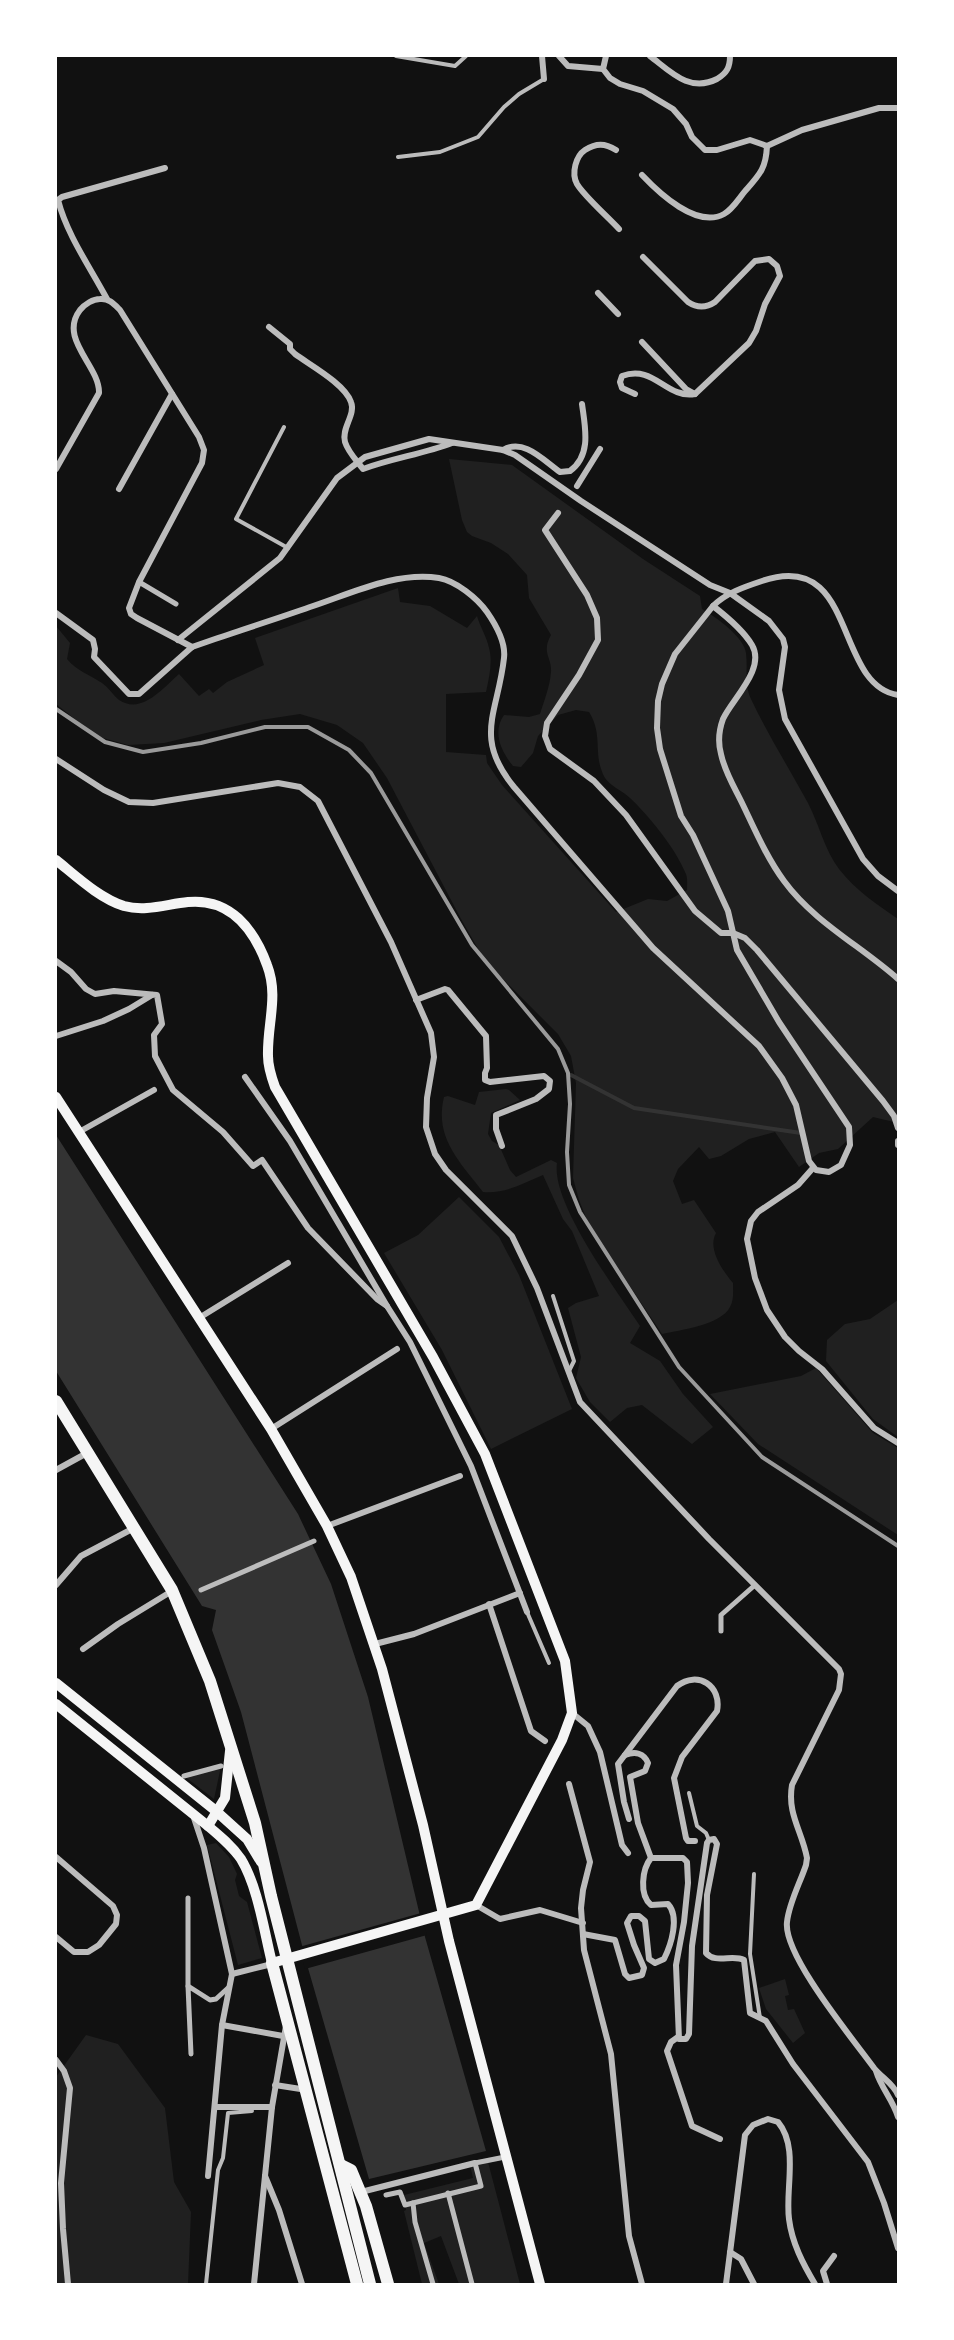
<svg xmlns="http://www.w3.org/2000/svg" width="954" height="2340" font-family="Poppins,sans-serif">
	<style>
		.green { fill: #202020 }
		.water { fill: #333 }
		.pier { fill: #111 }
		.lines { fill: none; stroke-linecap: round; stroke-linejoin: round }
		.stream { stroke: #333; stroke-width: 4 }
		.service { stroke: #bcbcbc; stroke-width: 4 }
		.pedestrian { stroke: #bcbcbc; stroke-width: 5 }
		.minor { stroke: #bcbcbc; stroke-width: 6 }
		.secondary { stroke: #f5f5f5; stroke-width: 10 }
		.primary { stroke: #f5f5f5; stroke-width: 12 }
		.rail { stroke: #9a9a9a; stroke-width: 4 }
	</style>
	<rect width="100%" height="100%" fill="#111"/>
	<g class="green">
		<path d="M449 459 512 465 643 559 700 596 702 609C716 617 744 637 746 653 748 669 744 684 751 699 768 735 789 768 808 803 819 824 825 851 839 869 856 891 877 904 898 919V1123L873 1117 838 1149 819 1153 799 1167 775 1132 749 1139 721 1156 709 1159 699 1147 678 1169 673 1181 682 1204 694 1200 716 1233C707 1249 723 1271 733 1283 733 1291 734 1300 730 1307 721 1325 680 1330 662 1334L589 1225 579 1200 573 1178 576 1083 571 1056 558 1034 485 961 461 919 387 778 363 743 337 725 300 714 261 720 164 743 128 745 96 736 56 704V626L70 643 67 659C77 671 90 675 102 683 109 688 113 695 119 700 142 715 163 688 179 674L199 696 209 689 213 693 227 682 264 665 255 638 398 588 400 602 430 606 467 628 477 616C480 627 487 637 489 648 493 662 489 678 486 692L446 694V752L486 755 487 763 502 785 616 912 648 899 667 901 687 890C687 884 688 877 685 872 675 848 649 816 630 798 623 791 610 786 605 778 592 755 604 736 589 712L576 710 558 715 538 736 533 753 521 767 513 766C501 751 492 732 504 715L529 717 540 714C544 701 550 686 551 672 552 657 541 653 551 635L529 598 527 575 508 554 491 543 472 536 467 532 462 520Z"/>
		<path d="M506 1089 509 1090 520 1100 491 1113 488 1134 492 1141 499 1145 510 1170 516 1177 551 1160 557 1163C551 1203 617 1291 640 1326L630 1343 660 1361 683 1394 713 1427 692 1444 642 1405 627 1408 610 1422 590 1402 576 1378 581 1357 568 1308 576 1303 599 1296 572 1231 563 1219 543 1175C524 1183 505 1194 483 1192 460 1162 434 1138 444 1097L448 1096 475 1105 479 1092Z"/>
		<polygon points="459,1197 499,1237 519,1275 572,1409 491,1449 442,1350 384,1253 418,1235"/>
		<polygon points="898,1300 898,1437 873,1419 826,1361 827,1340 845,1324 870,1319"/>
		<polygon points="816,1368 873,1433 898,1448 898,1535 758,1444 710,1394 801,1376"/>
		<polygon points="221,1766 214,1799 184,1776"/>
		<polygon points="216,1843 229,1857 237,1874 235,1880 239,1896 247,1902 262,1958 238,1965 207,1845"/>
		<polygon points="785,1979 789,1995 785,1996 788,2010 794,2009 805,2033 793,2043 766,2009 759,1988"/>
		<polygon points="86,2035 118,2044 165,2108 174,2182 191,2212 188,2284 56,2284 56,2077"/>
		<polygon points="488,2162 520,2284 459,2284 441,2236 424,2243 439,2284 422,2284 404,2211 406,2210 404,2195 473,2178 470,2165"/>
	</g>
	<polygon class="water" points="56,1135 298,1514 331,1584 368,1697 425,1937 486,2151 369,2179 308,1968 241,1712 212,1630 216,1610 202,1606 56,1371"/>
	<polygon class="pier" points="421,1913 427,1935 305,1969 299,1947"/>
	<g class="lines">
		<polyline class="stream" points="571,1075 634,1108 801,1133"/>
		<g class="service">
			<polyline points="396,56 455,66 466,56"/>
			<polyline points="398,157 440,152 478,137 504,107 519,94 544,79"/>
			<polyline points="284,427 236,519 288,548"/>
			<polyline points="553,1296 574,1361 569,1371"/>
			<polyline points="527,1612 549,1663"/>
			<polyline points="689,1793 697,1826 706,1833 709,1840"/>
			<polyline points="754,1874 750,1954 760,2018"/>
			<polyline points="206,2284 218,2170 223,2158 228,2113 252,2111"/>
		</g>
		<g class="pedestrian">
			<polyline points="139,582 176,604"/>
			<polyline points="201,1590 314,1541"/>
			<polyline points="721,1631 721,1615 755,1585"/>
			<polyline points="184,1776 221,1766"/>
			<polyline points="188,1986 188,1898"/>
			<polyline points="191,2054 188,1986 210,2000 216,1999 228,1988"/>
			<polyline points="448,2193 472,2284"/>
			<polyline points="386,2195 400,2192 405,2205 481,2186 475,2163 505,2157"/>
			<polyline points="413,2203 415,2222 433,2284"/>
		</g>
		<g class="minor">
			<polyline points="542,56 544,79"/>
			<polyline points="559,56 568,66 603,69"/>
			<polyline points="606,56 603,69 610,78 620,84 643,91 673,109 686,124 692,137 705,150 717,150 750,140 767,146 802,130 879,108 898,108"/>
			<path d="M650 56C670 71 689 93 717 79 727 73 730 67 730 56"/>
			<path d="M616 150C605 143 596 143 585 150 576 156 571 173 577 184 584 196 608 217 619 229"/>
			<path d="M642 175C659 193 697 229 724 214 733 209 739 198 746 190 760 174 766 168 767 146"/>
			<polyline points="598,293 618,314"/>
			<path d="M107 299C90 267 67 235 58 200L62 197 165 168"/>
			<path d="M269 327 290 344V349L295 354C310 365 345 384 351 402 356 415 341 428 345 442 348 452 357 461 363 469 393 458 423 454 452 443"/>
			<polyline points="642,342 686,389 695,394"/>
			<path d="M635 394 622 388 620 382 622 376C654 364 666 399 695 394L749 343 756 331 765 304 780 276 777 266 769 259 755 261 715 302C706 308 697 308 688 302L643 257"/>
			<path d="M503 450C524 438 543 460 560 472L570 471C592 455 585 427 582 404"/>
			<path d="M56 469 99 393C100 366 58 339 80 310 85 304 93 299 100 299 109 298 114 304 120 310L199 437 204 450 202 463 139 582 129 608 131 614 137 618 192 647"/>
			<polyline points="577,486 600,449"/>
			<polyline points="119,489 172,394"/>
			<polyline points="558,513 545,530 587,595 597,618 598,640 579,675 547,723 545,736 550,749 594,781 626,815 695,911 721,933 733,933 745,938 757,950 883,1101 894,1116 898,1128"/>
			<path d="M713 606C726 593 744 587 762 581 858 548 833 685 898 695"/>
			<path d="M56 613 93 640 95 649 94 657 129 694H139L192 647 215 639C247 628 279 618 310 607 350 594 396 571 439 578 456 581 477 598 487 612 496 625 506 642 504 658 498 713 473 737 514 787L653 948 759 1046 782 1078 796 1105 809 1161 816 1170 829 1172 841 1165 850 1145 849 1127 779 1022 737 950 728 911 693 835 681 816 660 749 657 728 658 701 662 684 675 654 713 606C726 616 743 630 752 645 766 669 732 699 723 719 719 730 718 743 721 754 725 773 735 788 743 805 755 830 767 858 784 881 814 922 861 946 898 979"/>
			<polyline points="178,640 280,558 337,478 365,457 429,439 503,450 515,455 581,501 710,585 730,593 769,621 783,639 785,647 779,690 785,719 863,859 878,876 898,891"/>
			<path d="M56 759 104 790 129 802 153 803 278 783 300 787 318 801 391 942 431 1033 434 1057 427 1098 426 1127 435 1154 446 1170 512 1236 537 1288 580 1402 709 1539 839 1669 841 1674 839 1690 792 1785C787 1814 802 1831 807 1858L806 1865C800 1883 789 1903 787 1922 783 1955 853 2039 874 2068 882 2078 893 2083 898 2095"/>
			<polyline points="56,961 71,972 86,989 95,994 114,991 157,995 162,1024 154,1035 155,1056 173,1090 223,1132 253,1166 262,1160 308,1228 377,1299 387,1306 410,1342 471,1466 527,1612"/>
			<polyline points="416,1000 445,989 448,990 486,1036 487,1068 485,1073 485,1080 490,1082 544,1076 550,1081 549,1089 536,1099 496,1115 496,1129 502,1146"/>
			<polyline points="56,1036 103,1021 129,1009 152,995"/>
			<polyline points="245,1077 290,1141 387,1306"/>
			<polyline points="79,1132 154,1090"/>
			<polyline points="898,1145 898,1141"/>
			<polyline points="813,1168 798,1185 758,1212 751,1221 747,1239 755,1278 767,1310 785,1337 799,1351 822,1369 874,1428 898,1443"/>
			<polyline points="199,1318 288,1263"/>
			<polyline points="271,1429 397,1349"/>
			<polyline points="56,1470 87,1453"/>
			<polyline points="327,1526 460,1476"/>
			<polyline points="56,1585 81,1556 134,1528"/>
			<polyline points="489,1604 531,1731 545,1741"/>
			<polyline points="375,1644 414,1634 520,1593"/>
			<polyline points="83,1649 118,1624 172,1591"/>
			<polyline points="572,1713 588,1726 600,1752 622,1845 628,1853"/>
			<path d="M625 1755C635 1751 644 1753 648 1763L645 1771 630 1777 638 1823 651 1858"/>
			<polyline points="569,1784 590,1862 583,1890 581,1908 584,1950 611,2054 629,2236 642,2284"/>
			<polyline points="194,1818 204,1848 232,1974 222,2025 208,2176"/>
			<path d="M629 1819 624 1802 618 1764 677 1686C698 1670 722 1686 717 1711L682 1757 674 1778 686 1838 688 1841H695"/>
			<polyline points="56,1857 113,1906 117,1915 116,1924 99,1945 88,1952 74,1952 56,1937"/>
			<path d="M651 1858H683L687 1862 688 1883 684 1922 676 1965 679 2039H686L689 2034 692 1946 707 1843 709 1840 714 1839 717 1844 707 1895 706 1953C715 1964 733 1954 744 1960L750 2013 766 2021 793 2064 868 2162 884 2203 898 2248"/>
			<polyline points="476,1905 500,1919 540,1910 583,1923"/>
			<path d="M583 1934 615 1940 625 1974 629 1978 642 1975 644 1968 634 1945 627 1923 631 1916H639L645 1921 649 1959 655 1963 664 1959C671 1945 680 1917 668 1904L651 1905C639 1895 642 1869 651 1858"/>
			<polyline points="232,1974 272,1964"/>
			<polyline points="222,2025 283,2036"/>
			<polyline points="678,2037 671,2042 667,2051 692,2126 720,2139"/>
			<polyline points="56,2060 64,2071 70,2088 61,2183 63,2229 68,2284"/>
			<path d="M876 2071C881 2088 893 2100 898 2117"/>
			<polyline points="275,2085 307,2090"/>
			<polyline points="216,2107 272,2107"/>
			<polyline points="265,2176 279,2210 302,2284"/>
			<polyline points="361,2192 475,2163"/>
			<polyline points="730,2252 741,2259 754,2284"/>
			<polyline points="254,2284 272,2107 286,2026"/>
			<path d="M726 2284 745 2135 753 2125 768 2119 778 2122C799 2147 785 2189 789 2219 792 2243 803 2264 815 2284"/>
			<polyline points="827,2284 823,2271 834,2256"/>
		</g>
		<g class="secondary">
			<path d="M56 860C76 876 99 898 124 906 146 912 167 904 188 902 230 898 254 929 267 965 279 996 267 1024 268 1056 268 1067 271 1076 275 1087L433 1357 485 1454 565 1661 572 1713 562 1740 476 1905 272 1963C264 1931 258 1887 241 1859 232 1846 220 1836 208 1826L56 1704"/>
			<polyline points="56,1097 271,1429 327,1526 351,1577 382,1669 423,1825 449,1941 540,2284"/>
			<polyline points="56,1683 216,1811 247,1839 261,1862"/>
			<polyline points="208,1826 225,1798 230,1751"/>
		</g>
		<g class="primary">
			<polyline points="56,1401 172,1590 210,1681 255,1823 271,1896 370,2284"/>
			<polyline points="272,1963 357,2284"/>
			<polyline points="341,2165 351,2170 366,2206 388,2284"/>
		</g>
		<polyline class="rail" points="56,709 105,742 143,752 201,743 265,727 308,727 349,750 371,773 472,945 558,1049 568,1073 570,1104 567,1152 569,1185 580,1212 679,1367 762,1457 898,1546"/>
	</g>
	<rect width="954" height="2340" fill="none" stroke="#ffffff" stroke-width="114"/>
</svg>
